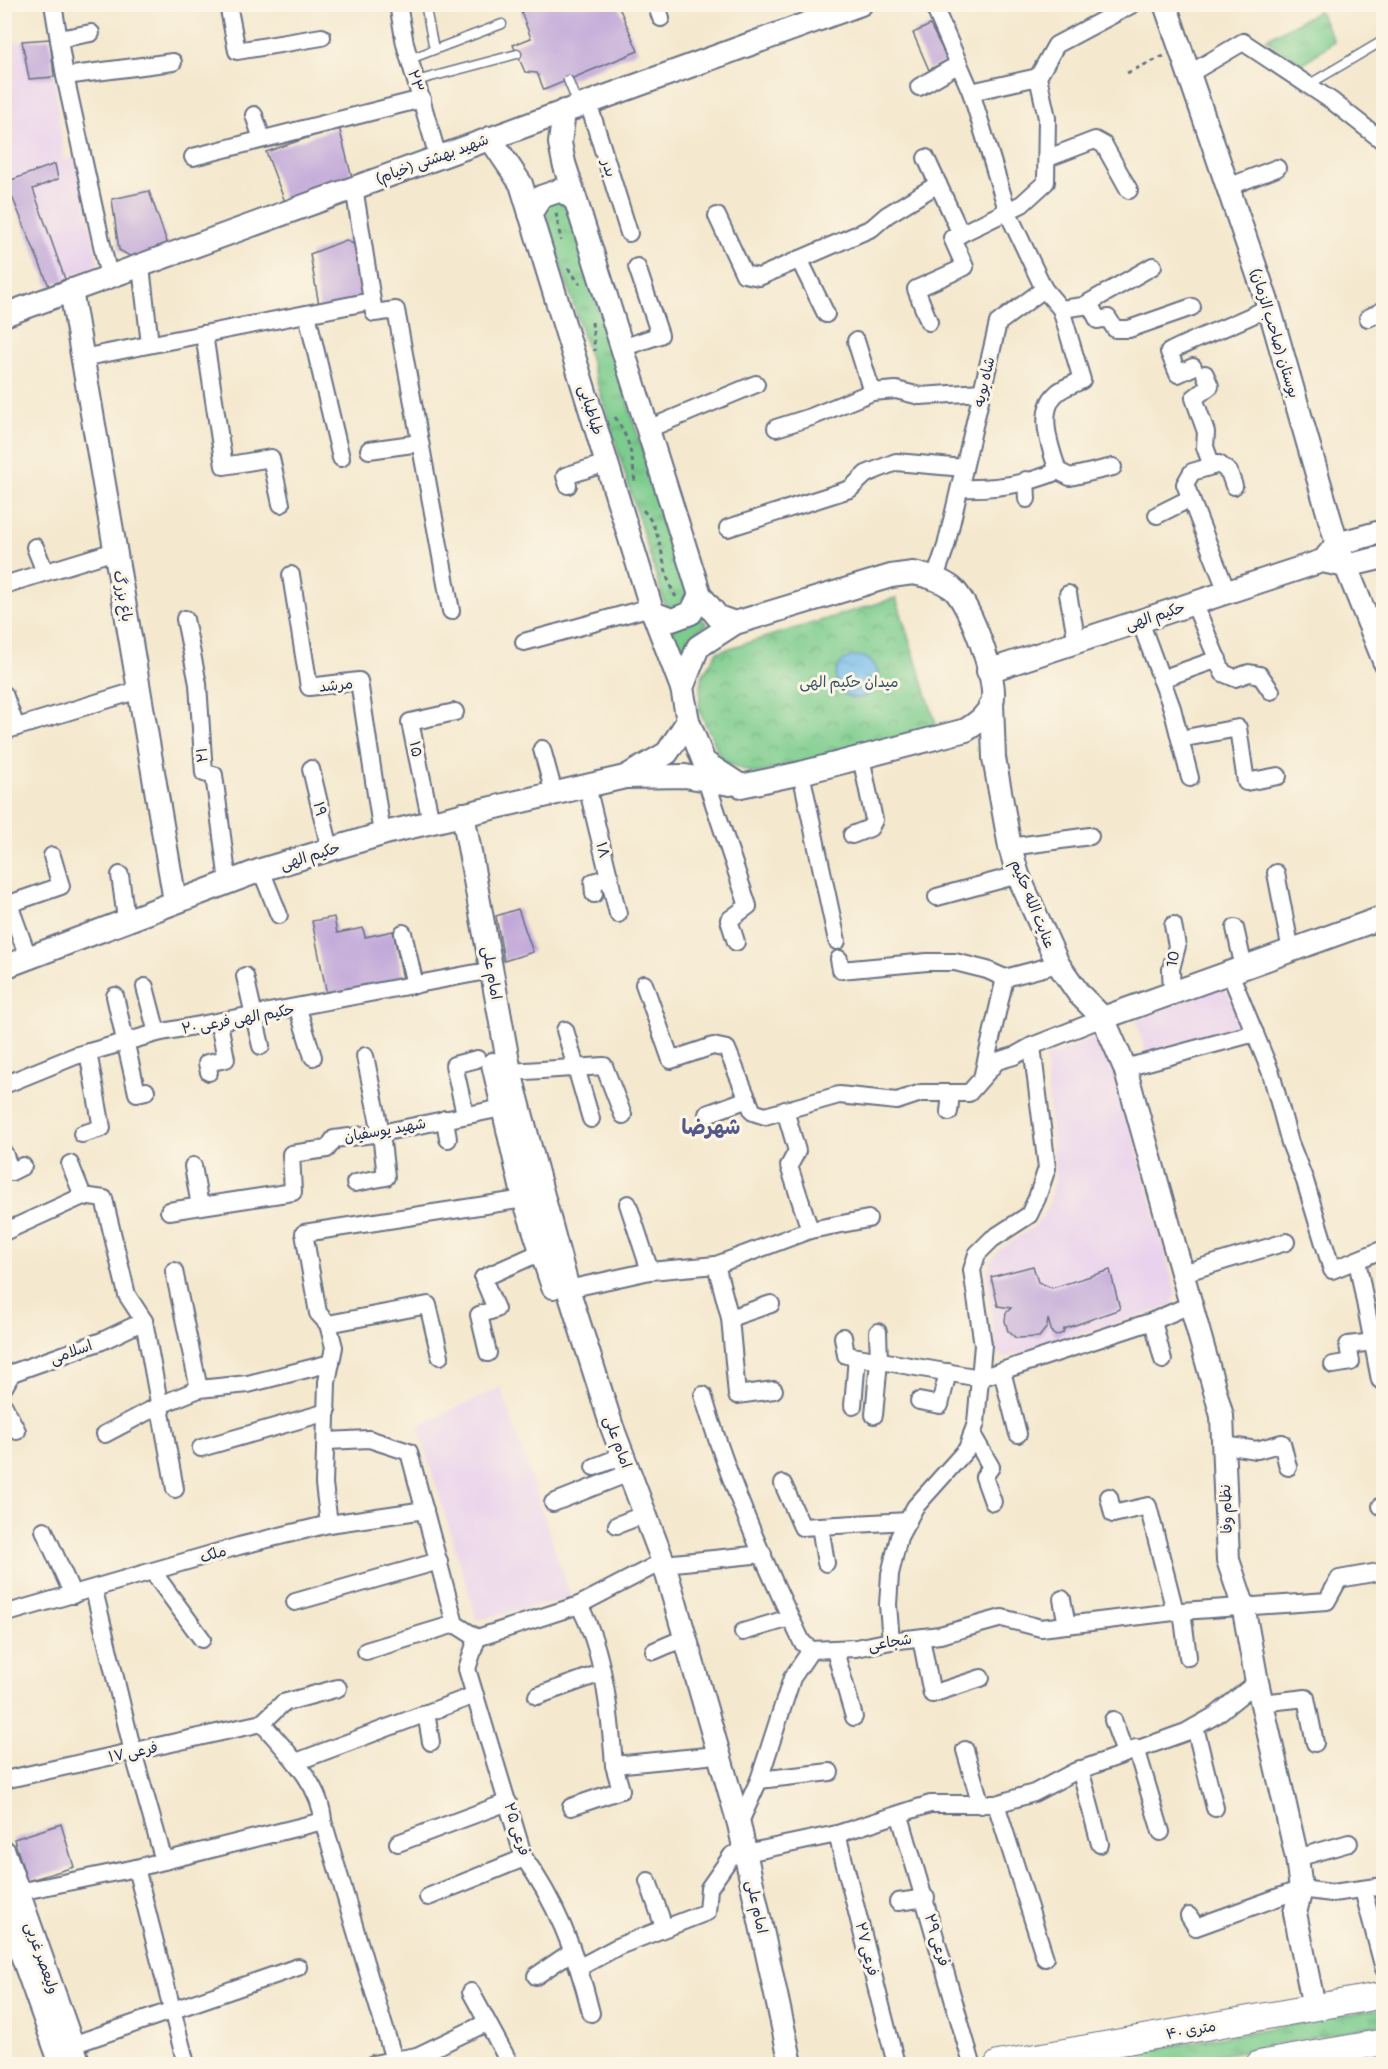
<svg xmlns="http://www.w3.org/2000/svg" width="1388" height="2069" font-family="Pangolin,'Playpen Sans Arabic',sans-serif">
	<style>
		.built { fill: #e9d2ed }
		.grass { fill: url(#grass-tufts); stroke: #4b7e76; stroke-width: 1.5 }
		.park { fill: url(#park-crowns); stroke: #4b7e76; stroke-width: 1.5 }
		.water { fill: url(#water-ripples); stroke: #4876a5; stroke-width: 1.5 }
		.building { fill: #c1a8d9 }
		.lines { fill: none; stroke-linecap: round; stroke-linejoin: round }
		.lane-casing { stroke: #677085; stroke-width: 11 }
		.street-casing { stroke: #677085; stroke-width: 20 }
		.secondary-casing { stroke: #677085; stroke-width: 26 }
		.primary-casing { stroke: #677085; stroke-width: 28 }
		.path { stroke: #677085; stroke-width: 3; stroke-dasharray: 4.5 4.5; stroke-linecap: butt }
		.lane { stroke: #fff; stroke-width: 8 }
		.street { stroke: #fff; stroke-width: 16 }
		.secondary { stroke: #fff; stroke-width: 22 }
		.primary { stroke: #fff; stroke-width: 26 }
		.labels { text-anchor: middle; stroke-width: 6; stroke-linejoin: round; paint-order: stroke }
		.street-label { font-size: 15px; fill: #1b2f5e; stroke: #fcf5e5 }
		.park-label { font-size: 15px; fill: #33566a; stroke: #fcf5e5 }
		.district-label { font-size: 21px; font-weight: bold; fill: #555989; stroke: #fcf5e5 }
	</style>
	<defs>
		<pattern id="grass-tufts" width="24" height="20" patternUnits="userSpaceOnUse" patternTransform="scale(1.5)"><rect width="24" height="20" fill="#7bcc8d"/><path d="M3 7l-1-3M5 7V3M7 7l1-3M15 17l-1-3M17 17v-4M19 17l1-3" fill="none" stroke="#64a676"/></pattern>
		<pattern id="park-crowns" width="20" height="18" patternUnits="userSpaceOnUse" patternTransform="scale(1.5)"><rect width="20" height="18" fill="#7bcc8d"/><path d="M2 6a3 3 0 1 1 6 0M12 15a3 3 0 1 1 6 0" fill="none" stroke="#64a676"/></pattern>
		<pattern id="water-ripples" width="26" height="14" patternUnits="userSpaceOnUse" patternTransform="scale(1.5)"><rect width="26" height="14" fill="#75bcec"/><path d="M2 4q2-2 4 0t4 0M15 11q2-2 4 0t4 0" fill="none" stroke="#5f99c2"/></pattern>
	</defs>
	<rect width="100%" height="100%" fill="#fcf5e5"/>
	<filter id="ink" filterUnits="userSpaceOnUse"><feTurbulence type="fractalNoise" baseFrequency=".0167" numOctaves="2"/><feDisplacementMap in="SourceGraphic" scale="12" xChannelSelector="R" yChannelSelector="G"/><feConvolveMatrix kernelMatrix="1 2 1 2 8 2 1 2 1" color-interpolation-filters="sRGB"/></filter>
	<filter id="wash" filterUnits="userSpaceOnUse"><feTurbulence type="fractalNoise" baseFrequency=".008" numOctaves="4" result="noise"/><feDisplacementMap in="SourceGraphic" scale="24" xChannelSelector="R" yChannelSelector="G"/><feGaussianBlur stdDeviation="1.35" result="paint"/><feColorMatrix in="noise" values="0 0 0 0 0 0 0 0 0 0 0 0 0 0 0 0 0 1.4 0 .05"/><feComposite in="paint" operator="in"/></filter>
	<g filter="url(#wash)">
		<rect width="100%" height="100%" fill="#f4e8ce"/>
		<g class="built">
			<polygon points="50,39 64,159 49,166 76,156 98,264 49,286 5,179 4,43"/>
			<polygon points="1220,987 1229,994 1240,1027 1145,1052 1136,1019"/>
			<polygon points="1096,1037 1107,1039 1176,1293 1172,1306 1003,1358 995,1350 987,1275 990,1262 999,1250 1036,1225 1048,1209 1055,1180 1045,1058"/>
			<polygon points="501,1387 571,1598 477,1620 418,1426"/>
		</g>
		<g class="grass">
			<polygon points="1319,11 1334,41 1301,65 1266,39"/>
			<polygon points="564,198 665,522 691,597 692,601 672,610 665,605 547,218 546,210 549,200"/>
			<path d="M700 617 707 624C691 633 685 643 677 660L672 625Z"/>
			<polygon points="1383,2008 1383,2024 1175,2064 1069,2064"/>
		</g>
		<polygon class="park" points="896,598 937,727 755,774 723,762 699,710 701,678 717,652"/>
		<circle class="water" cx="857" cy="677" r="21"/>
		<g id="blocks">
			<g class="building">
				<polygon points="538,5 618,5 638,51 544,90 537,73 525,72 513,45 531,38 521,12"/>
				<polygon points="930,25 948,60 929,70 913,33"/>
				<polygon points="50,39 54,77 29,79 22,41"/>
				<polygon points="339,127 353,182 287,207 266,152"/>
				<polygon points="55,164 58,179 33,189 65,279 49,286 6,182"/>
				<polygon points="149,191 168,245 135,259 119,250 112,199"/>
				<polygon points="346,240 357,246 366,301 320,311 310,254"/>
				<polygon points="518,909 533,952 504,961 496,916"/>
				<polygon points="334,917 337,933 363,928 365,937 393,931 403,979 327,995 312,921"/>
				<polygon points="1033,1266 1038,1282 1052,1288 1110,1270 1120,1309 1064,1329 1063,1333 1056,1336 1052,1333 1048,1319 1047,1327 1039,1337 1016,1338 1008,1331 1005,1321 1006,1313 1011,1308 998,1306 991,1277"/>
				<polygon points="61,1824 74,1867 27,1881 14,1839"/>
			</g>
		</g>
	</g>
	<g filter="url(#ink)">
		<use href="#blocks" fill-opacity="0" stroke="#677085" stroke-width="1.5"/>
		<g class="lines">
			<defs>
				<g id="lane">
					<polyline points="425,4 434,49"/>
					<polyline points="410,59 502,24"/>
					<polyline points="568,80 578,105"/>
					<polyline points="416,81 517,54"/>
					<polyline points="1308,85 1384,40"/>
				</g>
				<g id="street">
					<polyline points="53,4 65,76 109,277"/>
					<polyline points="228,4 237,51 322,37"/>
					<polyline points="398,4 405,44 438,157"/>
					<polyline points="656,4 661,18"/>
					<polyline points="933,4 971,92 1008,213 1044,289 998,323 946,546 935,578"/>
					<polyline points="59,39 91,33"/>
					<polyline points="1189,74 1243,42 1332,101 1384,142"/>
					<polyline points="65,76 173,62"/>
					<polyline points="919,87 959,64"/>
					<polyline points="971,92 1038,77"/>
					<polyline points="588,102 629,233"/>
					<polyline points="254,115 262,139"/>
					<polyline points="193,157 422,99"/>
					<polyline points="926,158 961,234"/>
					<polyline points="1048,158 1095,140 1104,145 1129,190"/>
					<polyline points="354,187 374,313 396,310 451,611"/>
					<polyline points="1228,187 1277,168"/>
					<polyline points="717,216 744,274 759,277 872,228 887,215 938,184"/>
					<polyline points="799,259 826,314"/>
					<polyline points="141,267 150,344"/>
					<polyline points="1044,289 1061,309 1083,306 1153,266"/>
					<polyline points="1089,303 1098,320 1108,318 1115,329 1129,329 1192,307"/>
					<path d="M1061 309 1082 380C1075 384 1063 387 1057 393 1036 411 1051 450 1058 471L1070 477 1113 467"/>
					<polyline points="307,314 341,458"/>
					<polyline points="1368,318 1384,310"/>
					<polyline points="929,322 916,289 965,267 952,238 1022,204 1046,182 1047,118 1038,77 1056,45 1133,4"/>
					<polyline points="204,334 224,466 271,458 281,504"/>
					<polyline points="856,341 872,392"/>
					<polyline points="622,348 660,335 637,267"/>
					<polyline points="82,358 372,301"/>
					<path d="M1193 367 1178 374 1169 352C1202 335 1235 325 1269 307"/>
					<polyline points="1205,374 1210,386 1194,398 1206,432 1205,447 1212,466"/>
					<polyline points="776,428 811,417 872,392 896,390 920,396 982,392"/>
					<polyline points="648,429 756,384"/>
					<polyline points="369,450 420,443"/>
					<polyline points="1026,480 1027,499"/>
					<polyline points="568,485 565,476 607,463"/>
					<path d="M960 488C992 489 1028 484 1058 471"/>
					<polyline points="1157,515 1191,498"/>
					<polyline points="728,528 850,489 866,474 896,462 964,468"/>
					<polyline points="35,547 45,572"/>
					<polyline points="291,575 309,687 359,681 382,834"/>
					<polyline points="4,585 115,551"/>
					<polyline points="1227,592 1185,484 1192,472 1219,464 1229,472 1234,486"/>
					<polyline points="1068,594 1077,642"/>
					<polyline points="1194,603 1223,673 1235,678 1249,673 1260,675 1271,691"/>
					<polyline points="185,619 198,684 204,773 214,775 228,882"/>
					<polyline points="1140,621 1172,708 1190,778"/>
					<polyline points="524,642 651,607"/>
					<polyline points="1161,679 1218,659"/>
					<polyline points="4,694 16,727"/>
					<polyline points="4,731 139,690"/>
					<polyline points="1180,739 1238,728 1246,782 1278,776"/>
					<polyline points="542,749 554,793"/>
					<polyline points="311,769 330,849"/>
					<polyline points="801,773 837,941"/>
					<polyline points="706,780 748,906 729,920 736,942"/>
					<polyline points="587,786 618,914"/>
					<polyline points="431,822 410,722 455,712"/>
					<polyline points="852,835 870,828 874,820 861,757"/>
					<polyline points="1010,847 1090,836"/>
					<polyline points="261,870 279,915"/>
					<polyline points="1276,873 1291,951"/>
					<polyline points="120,875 126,919"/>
					<polyline points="594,894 593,882 610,877"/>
					<polyline points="937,897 1018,875"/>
					<polyline points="1235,928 1244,968"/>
					<polyline points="403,933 415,985"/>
					<polyline points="28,957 9,904 61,886 52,856"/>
					<polyline points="839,959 841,970 927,962 955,962 987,970 1005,978 1058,964"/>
					<polyline points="1230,973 1271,1073 1290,1143 1305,1181 1332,1270 1384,1249"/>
					<polyline points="245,976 261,1046"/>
					<polyline points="644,984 671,1060 713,1046 727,1049 753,1112 765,1116 839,1095 897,1101 921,1093 969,1093 997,1061 1014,1056 1032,1046"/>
					<polyline points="145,987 157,1033"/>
					<polyline points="1172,994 1171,969 1177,946 1173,925"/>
					<polyline points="115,996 137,1093 146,1091"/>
					<polyline points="298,1009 313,1057"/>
					<polyline points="565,1030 591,1119"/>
					<polyline points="1125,1068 1255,1033"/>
					<polyline points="209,1072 207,1063 226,1059 219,1023"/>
					<polyline points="510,1072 604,1066 623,1115"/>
					<polyline points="983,1074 1005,978"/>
					<polyline points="4,1085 75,1056 157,1033 476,973"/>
					<polyline points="785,1110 797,1151 789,1166 810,1230"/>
					<polyline points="949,1112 951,1093"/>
					<polyline points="465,1114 454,1065 477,1059"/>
					<polyline points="707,1114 748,1099"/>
					<polyline points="445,1119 448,1139"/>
					<polyline points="82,1134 102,1128 88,1052"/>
					<polyline points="4,1153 11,1172 23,1166"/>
					<polyline points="70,1164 83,1196"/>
					<polyline points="193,1166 200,1206"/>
					<polyline points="355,1183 386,1177 381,1133 365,1056"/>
					<polyline points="628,1204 650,1271"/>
					<polyline points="169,1211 293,1192 291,1154 327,1149 334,1139 381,1133 502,1108"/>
					<polyline points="4,1232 83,1196 104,1199 127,1295 144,1321 175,1489"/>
					<polyline points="1357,1260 1380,1380"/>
					<polyline points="716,1265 730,1318 737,1395 774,1390"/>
					<polyline points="174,1271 199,1389"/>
					<polyline points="1183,1273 1286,1242"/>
					<polyline points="568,1289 650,1271 716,1265 810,1230 868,1219"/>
					<polyline points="730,1318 771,1304"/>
					<polyline points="1153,1321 1163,1360"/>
					<polyline points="328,1324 334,1347 327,1382 324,1484 329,1524"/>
					<polyline points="843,1337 846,1355 980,1378 1153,1321 1192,1304"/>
					<polyline points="488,1353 479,1315 496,1309 483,1278 541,1252"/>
					<polyline points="440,1356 428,1305 328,1324 318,1313 304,1233 524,1199"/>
					<polyline points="1333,1365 1351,1362 1348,1345 1374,1342"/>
					<polyline points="1002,1371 1018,1434"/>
					<polyline points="4,1387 12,1373 102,1341 144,1321"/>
					<path d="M703 1395C728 1480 764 1563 802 1642L811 1650 856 1648 891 1641 940 1635 1002 1618 1041 1628 1182 1611 1327 1601 1339 1579 1384 1571"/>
					<polyline points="919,1401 940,1405 948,1372"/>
					<polyline points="4,1406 17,1431"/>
					<polyline points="853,1406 857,1357"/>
					<polyline points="874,1415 879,1361 878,1332"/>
					<polyline points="105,1434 160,1405 199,1389 248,1384 331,1363"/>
					<polyline points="972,1434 991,1467 984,1477 993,1502"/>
					<path d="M327 1441 369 1439 409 1452 455 1624 477 1638 579 1605C604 1650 610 1714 614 1765L707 1756"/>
					<polyline points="1224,1445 1257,1450 1282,1443 1288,1467"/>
					<polyline points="201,1448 327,1412"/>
					<polyline points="594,1467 612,1460"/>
					<polyline points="783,1484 802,1527 908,1521"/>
					<polyline points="1109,1497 1113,1514 1148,1506 1175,1611"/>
					<polyline points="553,1503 619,1477"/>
					<polyline points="1381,1506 1384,1506"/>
					<polyline points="617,1525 635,1518"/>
					<polyline points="820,1526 826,1563"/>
					<polyline points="44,1530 73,1595"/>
					<polyline points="664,1564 763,1554"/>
					<polyline points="153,1572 202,1639"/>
					<polyline points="94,1590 133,1752 164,1861"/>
					<polyline points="1062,1599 1067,1625"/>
					<polyline points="295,1602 439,1561"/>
					<polyline points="579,1605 652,1567"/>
					<polyline points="1182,1611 1188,1657"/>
					<polyline points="4,1614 239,1546 329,1524 425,1510"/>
					<polyline points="743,1632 790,1618"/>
					<path d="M477 1638 467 1669 524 1858C557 1903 578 1959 591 2013"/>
					<polyline points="921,1638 932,1694 981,1678"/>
					<polyline points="891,1641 888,1605 890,1574 899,1537 915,1507 967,1449 976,1423 983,1345 972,1270 977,1254 992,1239 1029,1215 1037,1198 1047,1168 1032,1046 1103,1018"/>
					<polyline points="366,1651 455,1624"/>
					<polyline points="654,1651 675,1642"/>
					<polyline points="835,1651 854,1717"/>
					<polyline points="537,1696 601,1673"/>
					<polyline points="1261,1703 1306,1698 1315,1743"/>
					<polyline points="426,1713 431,1742"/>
					<polyline points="1113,1720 1125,1753"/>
					<path d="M262 1723C286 1751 321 1784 323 1821L394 2060 417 2056 420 2064"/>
					<polyline points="262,1723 283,1703 338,1688"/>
					<polyline points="1195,1727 1215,1808"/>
					<polyline points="1136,1748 1161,1832"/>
					<polyline points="965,1750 981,1805"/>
					<polyline points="296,1762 475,1695"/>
					<polyline points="1080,1769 1100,1844"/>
					<polyline points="4,1780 262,1723"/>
					<polyline points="759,1780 830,1772"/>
					<polyline points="996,1804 1045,1958"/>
					<polyline points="571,1807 621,1790 614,1765"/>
					<polyline points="900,1816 972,2064"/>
					<polyline points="739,1824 759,1780 792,1678 811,1650"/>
					<polyline points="837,1834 896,2064"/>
					<polyline points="398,1843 508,1802"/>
					<polyline points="746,1853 837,1834 930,1804 996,1804 1034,1793 1074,1772 1186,1732 1216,1715 1257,1682"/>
					<polyline points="1297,1858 1349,1843"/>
					<polyline points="136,1868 186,2064"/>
					<polyline points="648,1881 664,1927"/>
					<polyline points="1363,1890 1384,1969"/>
					<polyline points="19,1892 136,1868 323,1821"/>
					<polyline points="428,1897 524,1858"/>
					<polyline points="898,1902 926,1898"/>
					<polyline points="1189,1916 1196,1927 1301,1889 1332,1893 1384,1886"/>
					<polyline points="580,1967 619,1946 707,1912 709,1888 732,1855"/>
					<polyline points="536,1976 571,1952"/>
					<polyline points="471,1992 510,2064"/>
					<polyline points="72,2045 298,1967"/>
					<polyline points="417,2056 486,2023"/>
					<polyline points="373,2064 394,2060"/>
				</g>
				<g id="secondary">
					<polyline points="1165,4 1269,307 1337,544 1384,661"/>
					<polyline points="564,111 560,143 564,163 700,595 718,617 735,623"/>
					<polyline points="490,138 521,184 651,607 682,688"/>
					<polyline points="530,214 541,197 561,190 575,200"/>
					<polyline points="71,290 175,901"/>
					<polyline points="4,315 861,4"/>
					<polyline points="1327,556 1337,544 1384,531"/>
					<path d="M913 573C927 576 940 579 952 588 969 601 999 682 992 703 987 716 977 723 966 730L801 773 741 786 704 762 688 721 682 688 698 647 735 623 891 576Z"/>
					<polyline points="653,613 672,620 691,613 700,595"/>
					<polyline points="988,671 1322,561 1346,566 1384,557"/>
					<polyline points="992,703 994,758 1010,847 1018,875 1058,964 1079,994 1103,1018 1125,1068 1222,1416 1228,1560 1243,1605 1257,1682 1297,1858 1301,1889 1295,1913 1314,2007"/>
					<polyline points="688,721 667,753 625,777 685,776 730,784"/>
					<polyline points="463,814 510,1072 568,1289 612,1427 664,1564 739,1824 791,2064"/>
					<polyline points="4,967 261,870 389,832 625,777"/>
					<polyline points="1103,1018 1384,917"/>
					<polyline points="493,1064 524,1199 553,1287"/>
					<polyline points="4,1852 79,2064"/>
					<polyline points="4,1905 61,2064"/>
				</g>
				<g id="primary">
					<polyline points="998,2064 1384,1995"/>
					<polyline points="1259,2064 1384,2042"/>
				</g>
			</defs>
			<use href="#lane" class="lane-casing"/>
			<use href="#street" class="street-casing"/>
			<use href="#secondary" class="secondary-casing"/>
			<use href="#primary" class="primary-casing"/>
			<g class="path">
				<polyline points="1127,73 1164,56"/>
				<polyline points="556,213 561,241"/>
				<polyline points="568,268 580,284"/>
				<polyline points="592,322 595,351"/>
				<path d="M615 417C631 442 632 455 635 483"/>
				<path d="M643 510C666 535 659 570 676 597"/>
			</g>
			<use href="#lane" class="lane"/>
			<use href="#street" class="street"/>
			<use href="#secondary" class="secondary"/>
			<use href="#primary" class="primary"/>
		</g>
	</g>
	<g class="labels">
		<g class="street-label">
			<text transform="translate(416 81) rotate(74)" y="5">۲۳</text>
			<text transform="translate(432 159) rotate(-20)" y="5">شهید بهشتی (خیام)</text>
			<text transform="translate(609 168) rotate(73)" y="5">بدر</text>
			<text transform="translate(1275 333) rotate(73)" y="5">بوستان (صاحب الزمان)</text>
			<text transform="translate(984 382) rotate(-77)" y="5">شاه بویه</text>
			<text transform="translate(591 410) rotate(73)" y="5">طباطبایی</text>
			<text transform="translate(123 596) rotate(80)" y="5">باغ بزرگ</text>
			<text transform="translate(1155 616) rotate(-18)" y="5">حکیم الهی</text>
			<text transform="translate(336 685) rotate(-6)" y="5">مرشد</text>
			<text transform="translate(416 749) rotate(78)" y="5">۱۵</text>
			<text transform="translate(202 755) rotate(-93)" y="5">۲۱</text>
			<text transform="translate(320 809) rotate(77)" y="5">۱۹</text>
			<text transform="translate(603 850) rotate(76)" y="5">۱۸</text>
			<text transform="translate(310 856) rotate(-17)" y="5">حکیم الهی</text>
			<text transform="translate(1033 904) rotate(68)" y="5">عنایت الله حکیم</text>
			<text transform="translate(1173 959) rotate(-80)" y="5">10</text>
			<text transform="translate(492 973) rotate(80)" y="5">امام علی</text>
			<text transform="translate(238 1019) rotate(-10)" y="5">حکیم الهی فرعی ۲۰</text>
			<text transform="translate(385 1130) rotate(-10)" y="5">شهید یوسفیان</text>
			<text transform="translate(71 1352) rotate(-20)" y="5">اسلامی</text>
			<text transform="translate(618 1442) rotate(70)" y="5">امام علی</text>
			<text transform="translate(1226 1509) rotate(-92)" y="5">نظام وفا</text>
			<text transform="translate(213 1554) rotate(-17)" y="5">ملک</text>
			<text transform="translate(890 1642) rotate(-9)" y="5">شجاعی</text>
			<text transform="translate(133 1752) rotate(-12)" y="5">فرعی ۱۷</text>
			<text transform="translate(517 1829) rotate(73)" y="5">فرعی ۲۵</text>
			<text transform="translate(757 1907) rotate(78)" y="5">امام علی</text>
			<text transform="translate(937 1940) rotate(74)" y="5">فرعی ۲۹</text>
			<text transform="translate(867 1949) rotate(76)" y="5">فرعی ۲۷</text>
			<text transform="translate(42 1958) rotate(71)" y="5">ولیعصر غربی</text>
			<text transform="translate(1191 2030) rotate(-10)" y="5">۴۰ متری</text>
		</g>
		<g class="park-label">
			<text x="849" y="687">میدان حکیم الهی</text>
		</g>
		<g class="district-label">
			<text x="711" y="1134">شهرضا</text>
		</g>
	</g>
	<rect width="1388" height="2069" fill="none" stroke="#fcf5e5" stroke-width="24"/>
</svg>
